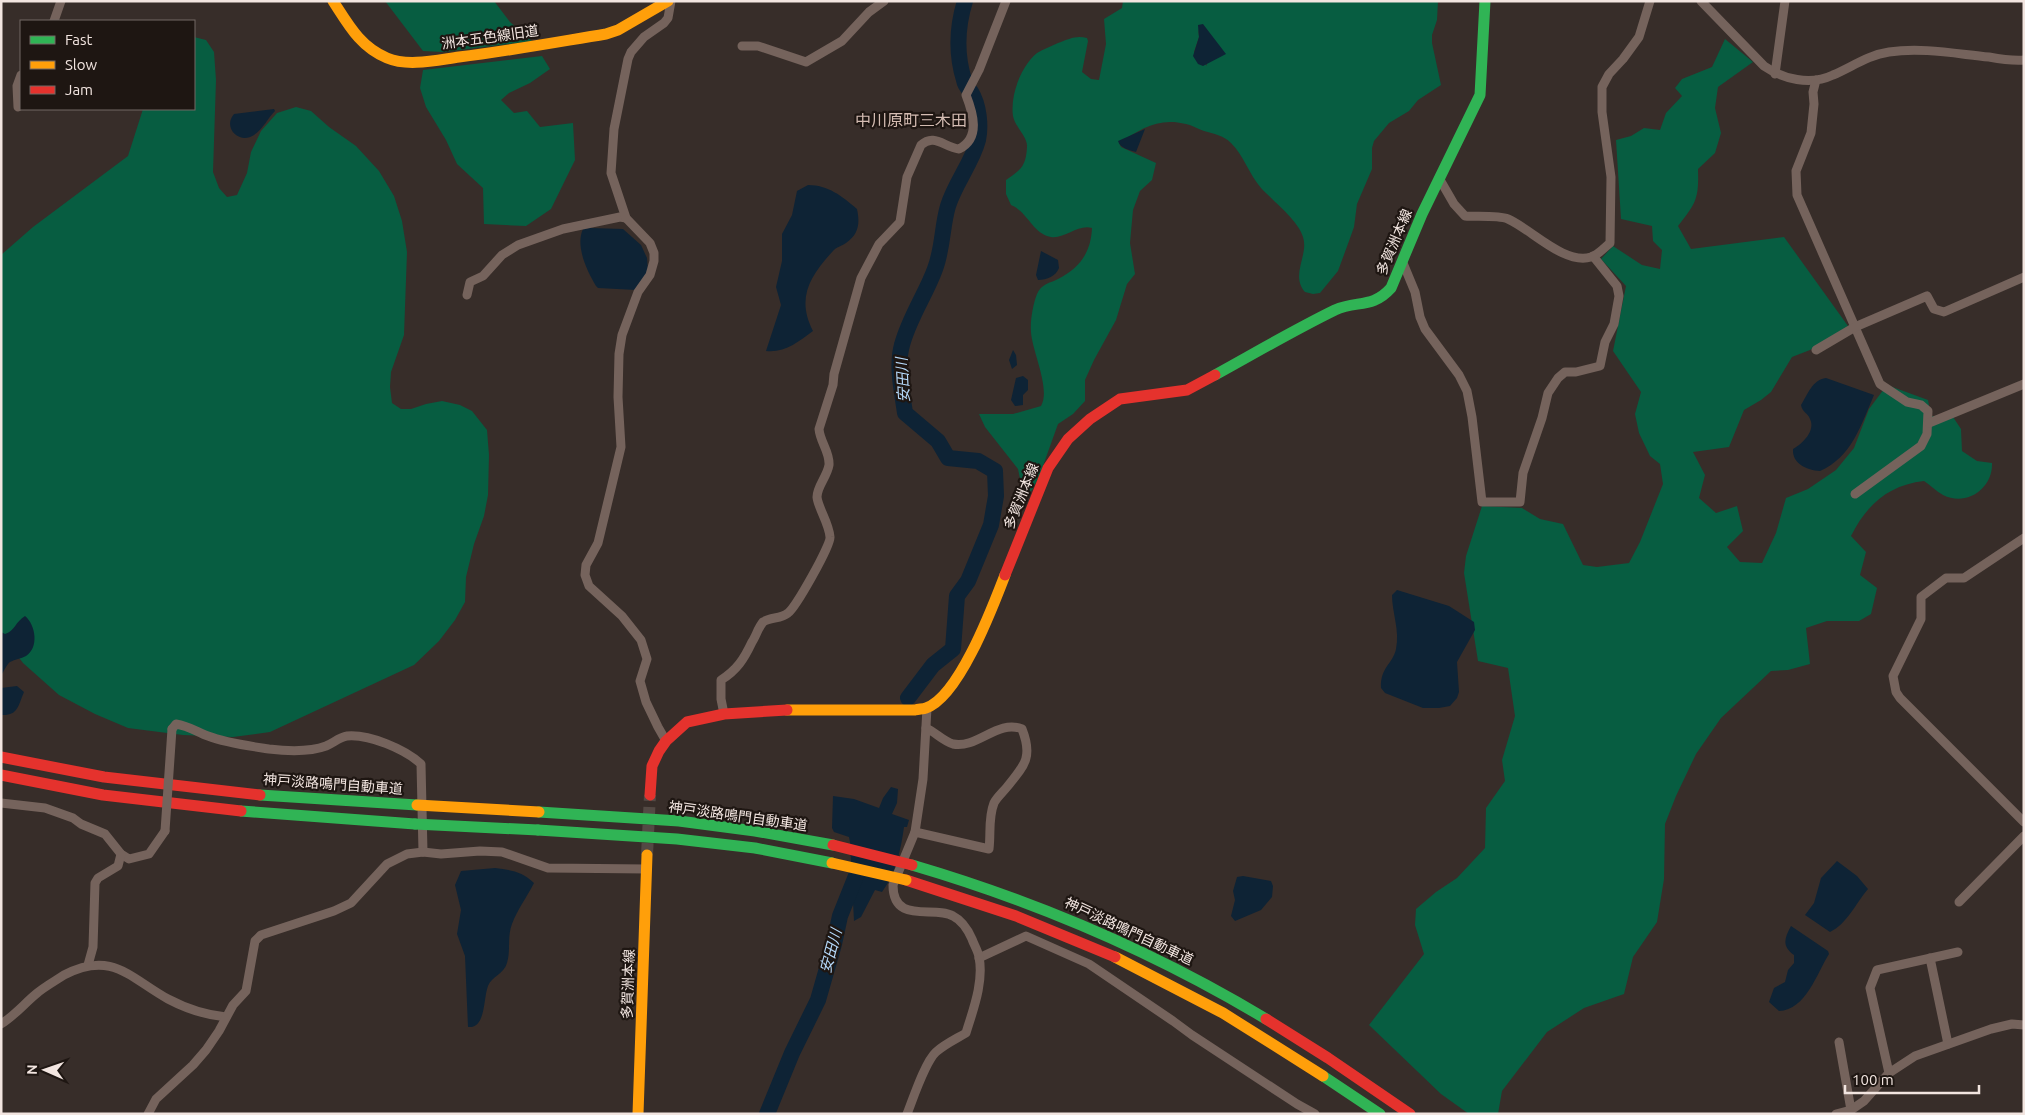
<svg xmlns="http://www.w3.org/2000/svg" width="2025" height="1115" font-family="Ubuntu,'Noto Sans JP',sans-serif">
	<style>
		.green { fill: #075d41; fill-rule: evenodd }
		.water { fill: #0e2335 }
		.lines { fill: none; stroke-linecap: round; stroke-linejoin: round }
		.river { stroke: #0e2335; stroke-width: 16 }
		.secondary-tunnel { stroke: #534944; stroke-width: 12; stroke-dasharray: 12 6; stroke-linecap: butt }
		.street { stroke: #75635c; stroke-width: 9 }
		.fast { stroke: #30b455; stroke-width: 11 }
		.slow { stroke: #ff9f0a; stroke-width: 11 }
		.jam { stroke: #e5322d; stroke-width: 11 }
		.street-bridge { stroke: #75635c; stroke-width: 9 }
		.fast-bridge { stroke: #30b455; stroke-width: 11 }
		.slow-bridge { stroke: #ff9f0a; stroke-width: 11 }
		.jam-bridge { stroke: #e5322d; stroke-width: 11 }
		.labels { text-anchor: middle; stroke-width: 4.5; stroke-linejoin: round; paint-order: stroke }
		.street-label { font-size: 14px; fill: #f2e5e0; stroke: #1e1612 }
		.water-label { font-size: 15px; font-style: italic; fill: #b5d9fa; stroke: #1e1612 }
		.quarter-label { font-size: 16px; fill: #d4bcb2; stroke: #1e1612 }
	</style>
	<rect width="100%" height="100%" fill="#372d29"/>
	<g class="green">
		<polygon points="385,1 494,1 510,22 532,41 443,52 423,51"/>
		<path d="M1123 1H1438L1437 20 1432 35V43L1441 85 1418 100 1409 111 1389 123 1374 141 1372 148V169L1357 204 1354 227 1349 241 1338 271 1320 293 1313 294 1305 292C1290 275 1309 255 1303 237 1299 221 1272 200 1261 188 1249 174 1244 156 1231 143 1223 135 1214 134 1204 131 1198 129 1192 125 1186 124 1158 117 1141 129 1119 143L1121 147 1156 163 1152 180 1140 191 1133 210 1130 243 1135 274 1127 284 1116 320 1094 360 1085 380V401L1073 414 1058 424 1039 477 1032 490 1024 498 1018 469 985 427 979 414H1013L1041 406C1051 389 1032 351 1031 332 1030 321 1033 304 1037 294 1041 284 1050 283 1058 279 1080 268 1091 252 1092 228 1078 224 1065 239 1051 237 1032 233 1028 212 1011 205L1006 194V180C1021 170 1026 166 1027 147 1028 137 1015 127 1013 116 1010 95 1021 66 1037 53 1043 49 1052 46 1058 43 1069 39 1076 35 1087 38L1088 41 1082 72 1091 79 1099 80 1106 44 1104 19 1122 8ZM1198 28 1207 66 1194 52 1199 37Z"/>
		<polygon points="194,37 206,40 214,52 216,80 213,172 219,188 227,197 237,195 247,173 251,152 261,131 277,113 296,107 311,111 329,127 356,146 379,171 394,196 402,221 407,252 404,335 391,372 390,387 392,403 401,409 411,409 426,404 442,401 460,405 472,411 487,430 489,455 488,495 484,516 474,544 466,577 465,602 455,620 439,641 414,665 270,732 233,737 183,735 128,728 95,714 59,695 23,663 1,634 1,255 33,227 128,156 143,109 194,109"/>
		<path d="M1725 39 1753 62 1718 87 1715 108 1721 133 1715 153 1698 169C1699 199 1696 203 1678 226L1691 249 1784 237 1848 326 1810 350 1792 357 1771 392 1761 400 1744 410 1729 447 1693 452 1705 475 1699 498 1716 513 1737 506 1743 531 1727 547 1740 562 1762 563 1776 533 1786 498 1808 489 1836 470 1854 448 1869 409 1887 385 1928 400 1931 416 1953 417 1961 429 1962 451 1977 461 1992 463C1993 488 1967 507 1943 495 1936 491 1930 485 1924 481 1889 485 1867 504 1851 536L1866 552 1860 575 1877 588 1871 614 1859 621H1827L1806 628 1810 664 1788 670 1771 671 1721 718 1696 754 1676 796 1665 824 1664 879 1657 922 1633 957 1624 994 1584 1008 1547 1032 1502 1091 1498 1114H1469L1441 1094 1369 1025 1424 954 1415 925 1416 909 1436 892 1457 878 1485 848 1486 808 1505 781 1502 760 1515 716 1508 668 1478 661 1464 573 1466 556 1482 506 1522 508 1540 519 1563 524 1583 565 1597 567 1629 563 1640 542 1663 484 1660 464 1650 456 1639 433 1635 414 1641 392 1613 351 1626 286 1601 259 1613 246 1642 265 1660 269 1662 250 1653 241 1652 226 1621 219 1616 140 1631 136 1644 128 1660 130 1666 113 1682 96 1675 88 1682 79 1712 67Z"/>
		<polygon points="542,56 550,69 530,83 509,93 501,100 514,113 527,111 540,127 573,123 575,160 551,209 526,226 484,224 483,188 457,164 446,140 426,107 420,88 423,70"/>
	</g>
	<g class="water">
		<polygon points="1203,24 1226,54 1203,66 1198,64 1193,56 1199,37 1198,25"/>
		<path d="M274 109 275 111C268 118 263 129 254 135 240 145 222 128 234 114Z"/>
		<path d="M1145 129 1136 152C1129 150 1120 148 1118 141Z"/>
		<path d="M808 185C828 185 842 196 857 209 860 223 859 234 846 243 842 246 836 247 833 251 810 276 796 298 813 331 798 342 785 353 766 351L781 305 776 287 782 261V234L792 215 797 191Z"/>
		<path d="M590 228 623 229 641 245 647 258 648 271 636 290 598 288 596 286C587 271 575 246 583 229Z"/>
		<path d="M1041 251 1058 260 1059 268C1056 276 1047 280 1038 280L1036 275Z"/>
		<polygon points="1013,350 1016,355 1017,365 1012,369 1009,360"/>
		<polygon points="1023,376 1028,380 1028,390 1023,395 1023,405 1015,406 1011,400 1016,378"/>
		<path d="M1826 378 1874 395C1861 425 1852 457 1820 471 1807 470 1792 464 1793 449 1802 444 1816 431 1810 419 1808 413 1802 412 1801 405 1808 394 1812 380 1826 378Z"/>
		<path d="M1397 590 1449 606 1474 622 1475 630 1457 662 1459 692 1457 698 1450 706 1439 708H1423L1385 693 1381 688C1380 667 1393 664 1396 649 1400 630 1392 613 1392 595Z"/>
		<path d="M25 616C36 625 39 648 26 656 21 659 15 659 10 662 6 665 4 672 1 675V632L5 634C14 632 16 621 25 616Z"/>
		<path d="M17 686 24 692C18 706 18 716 1 715V688Z"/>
		<path d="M891 787 898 789 897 803 892 814 909 820 907 827H904C901 849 896 873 882 892L875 890 861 917 854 921 850 842 849 837 834 832 832 828 833 796 854 799 879 808 883 798Z"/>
		<path d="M1837 861 1857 876 1868 889C1856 903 1847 924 1830 932L1805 915 1814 903 1821 878Z"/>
		<path d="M495 868C510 870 522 871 534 883 527 897 517 910 512 924 507 937 511 950 507 963 504 974 492 976 488 986 483 999 486 1029 468 1027L465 956 457 934 461 910 455 885 461 871Z"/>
		<polygon points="1243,876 1271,881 1273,886 1272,897 1261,910 1235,921 1231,916 1235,900 1233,891 1237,877"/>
		<path d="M1791 926 1828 951 1829 954C1817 973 1806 1010 1779 1011L1769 1002 1774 988 1785 982 1788 970 1794 963V955C1782 946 1784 939 1791 926Z"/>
	</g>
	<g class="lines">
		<g class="river">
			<path d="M908 698 933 665 953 649 957 596 968 581 991 525 996 496 995 471 978 461 948 458 938 441 905 413C902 391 896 366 902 345 909 318 926 294 935 269 943 248 942 226 948 206 955 183 972 163 978 140 981 126 979 105 971 92 968 88 965 86 964 80 956 54 957 27 965 1"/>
			<polyline points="767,1114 792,1053 818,1000 834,944 840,916 860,866"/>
		</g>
		<polyline class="secondary-tunnel" points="647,855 650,795"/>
		<g class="street">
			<path d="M1701 1 1764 66C1783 79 1810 86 1833 75 1852 67 1868 55 1889 52 1922 47 1957 54 1989 57 2000 59 2013 61 2024 60"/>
			<polyline points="54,21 61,1"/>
			<polyline points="742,46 758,46 806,62 842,41 869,12 884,1"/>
			<polyline points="1775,74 1785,1"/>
			<polyline points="1816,80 1813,92 1814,104 1811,133 1796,171 1797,195 1880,384 1907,402 1921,405 1928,411 1927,434 1921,446 1855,494"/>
			<polyline points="18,107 17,86 21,75"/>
			<path d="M1439 178 1454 204 1465 216C1476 217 1498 215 1508 219 1531 229 1564 265 1591 257 1598 255 1604 248 1610 243L1611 177 1602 112V87L1609 74 1623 59 1639 37 1650 1"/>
			<polyline points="1403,263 1415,292 1420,317 1425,329 1459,375 1467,391 1472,417 1482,502 1520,502 1523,473 1542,418 1548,393 1558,378 1565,372 1576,372 1600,366 1605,342 1614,324 1619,296 1617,286 1593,256"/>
			<polyline points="467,295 470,282 483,276 502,255 518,245 563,229 620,217 626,218"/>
			<polyline points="1816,350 1855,327 1927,296 1934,309 1944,312 2024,277"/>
			<polyline points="1929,423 2024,384"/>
			<polyline points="2024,538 1964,578 1946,578 1921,597 1921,619 1893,676 1896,692 1900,698 2024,822"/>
			<path d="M724 714 721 699V680C737 670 744 659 752 642 756 636 758 628 763 622 770 617 781 619 788 613 796 607 831 545 830 537 829 523 818 508 817 497 817 486 827 477 829 465 830 452 820 442 819 429L833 385 834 374 861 278 879 244 900 222 907 177 921 145C934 133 944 147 959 149 981 138 973 113 966 95L979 70 1006 1"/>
			<path d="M172 729 176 724C189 726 197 732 208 736 226 743 249 746 269 749 286 751 310 752 326 746 333 743 340 737 347 736 369 734 405 749 421 764L423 852"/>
			<polyline points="666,741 658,727 646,702 640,681 647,659 641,640 622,616 589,586 585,575 586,565 598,543 621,447 618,397 619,354 622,335 638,292 650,275 654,261 654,253 650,243 626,218 611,173 614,129 628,59 631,52 644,37 664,23 668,18 671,1"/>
			<polyline points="1,803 45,808 73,818 81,824 105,834 121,854 129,859 149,854 165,831"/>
			<path d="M915 832 989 849C991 833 988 818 994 803 997 797 1003 792 1007 787 1025 765 1033 757 1022 729 998 719 977 749 953 744 943 741 935 732 926 728"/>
			<polyline points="1959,902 2024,836"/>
			<polyline points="979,958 1026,936 1089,964 1173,1021 1192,1035 1297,1104 1315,1114"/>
			<polyline points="1930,958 1948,1044"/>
			<polyline points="88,965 93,947 95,883 98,878 118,866 121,854"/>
			<path d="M1 1024C14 1016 24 1004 36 994 44 987 55 981 64 975 112 950 130 978 168 999 187 1009 205 1015 226 1017"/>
			<polyline points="1839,1042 1851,1110"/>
			<polyline points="1889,1073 1870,988 1877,970 1958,952"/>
			<polyline points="148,1114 156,1099 193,1065 206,1050 219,1031 233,1005 246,991 255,941 261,935 334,911 351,903 387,864 407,854 423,852 441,854 480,851 502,852 548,868 647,869"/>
			<path d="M907 1114C913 1099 925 1062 936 1052 945 1044 956 1039 966 1033 973 1010 984 982 979 957 978 951 974 945 972 939 968 930 963 921 953 916 934 905 893 925 893 885L915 832 923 779 927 708"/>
			<polyline points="1836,1114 1851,1110 1864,1101 1889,1073 1915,1056 1991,1029 2012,1024 2024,1025"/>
		</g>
		<g class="fast">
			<path d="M1215 375C1255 353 1294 330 1335 310 1357 300 1372 309 1391 288L1422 214 1480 95 1485 1"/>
			<polyline points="260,795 417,805"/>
			<polyline points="241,811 415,824"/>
			<polyline points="539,812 679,821 755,831 833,845"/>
			<polyline points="538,830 677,839 755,848 832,863"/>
			<path d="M912 865C1038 902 1153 951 1266 1019"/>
			<polyline points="1323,1076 1380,1114"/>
		</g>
		<g class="slow">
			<path d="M333 1C348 24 360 47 387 58 408 67 437 60 459 57 508 51 557 42 606 34L618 30 668 1"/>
			<path d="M787 710H915C919 709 923 709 926 708 959 697 993 606 1005 575"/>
			<polyline points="1115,957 1223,1013 1323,1076"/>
			<polyline points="638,1114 647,855"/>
		</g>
		<g class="jam">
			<polyline points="1005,575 1048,468 1068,439 1090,419 1120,399 1187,390 1215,375"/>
			<polyline points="1,757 104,777 260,795"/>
			<polyline points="1,775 103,795 241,811"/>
			<polyline points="650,795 652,766 659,751 666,741 687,722 724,714 787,710"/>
			<polyline points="906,880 1016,916 1115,957"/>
			<polyline points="1266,1019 1328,1058 1410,1114"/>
		</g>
		<polyline class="street-bridge" points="165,831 172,729"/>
		<polyline class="fast-bridge" points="415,824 538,830"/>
		<g class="slow-bridge">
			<polyline points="417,805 539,812"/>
			<polyline points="832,863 906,880"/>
		</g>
		<polyline class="jam-bridge" points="833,845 912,865"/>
	</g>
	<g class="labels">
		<g class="street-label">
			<text transform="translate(490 37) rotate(-8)" y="5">洲本五色線旧道</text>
			<text transform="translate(1394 242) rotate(-67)" y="5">多賀洲本線</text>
			<text transform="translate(1021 496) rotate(-68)" y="5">多賀洲本線</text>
			<text transform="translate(333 784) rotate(4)" y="5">神戸淡路鳴門自動車道</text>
			<text transform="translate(738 816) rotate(8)" y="5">神戸淡路鳴門自動車道</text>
			<text transform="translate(1129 931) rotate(25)" y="5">神戸淡路鳴門自動車道</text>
			<text transform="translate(628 984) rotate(-88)" y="5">多賀洲本線</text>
		</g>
		<g class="water-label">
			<text transform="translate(903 380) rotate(-93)" y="5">安田川</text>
			<text transform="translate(831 951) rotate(-75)" y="5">安田川</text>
		</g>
		<g class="quarter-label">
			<text x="911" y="126">中川原町三木田</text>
		</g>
	</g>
	<rect width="2025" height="1115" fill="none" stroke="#f2e5e0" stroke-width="5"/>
	<rect x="20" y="20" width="175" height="90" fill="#1e1612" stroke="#736964"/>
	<rect x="30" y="36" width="25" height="8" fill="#30b455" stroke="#736964"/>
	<text x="65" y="45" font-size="15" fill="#f2e5e0">Fast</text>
	<rect x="30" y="61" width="25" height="8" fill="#ff9f0a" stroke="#736964"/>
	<text x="65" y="70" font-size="15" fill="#f2e5e0">Slow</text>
	<rect x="30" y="86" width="25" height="8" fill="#e5322d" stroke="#736964"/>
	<text x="65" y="95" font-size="15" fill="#f2e5e0">Jam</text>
	<g transform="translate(45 1070) rotate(272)" stroke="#1e1612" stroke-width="4" paint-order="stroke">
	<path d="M0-4L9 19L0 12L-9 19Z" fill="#f2e5e0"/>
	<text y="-8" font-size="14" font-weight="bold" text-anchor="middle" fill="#f2e5e0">N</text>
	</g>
	<path d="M1845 1085v8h134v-8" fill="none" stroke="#f2e5e0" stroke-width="2.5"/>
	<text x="1852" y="1085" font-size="15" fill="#f2e5e0" stroke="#1e1612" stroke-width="4" paint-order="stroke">100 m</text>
</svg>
